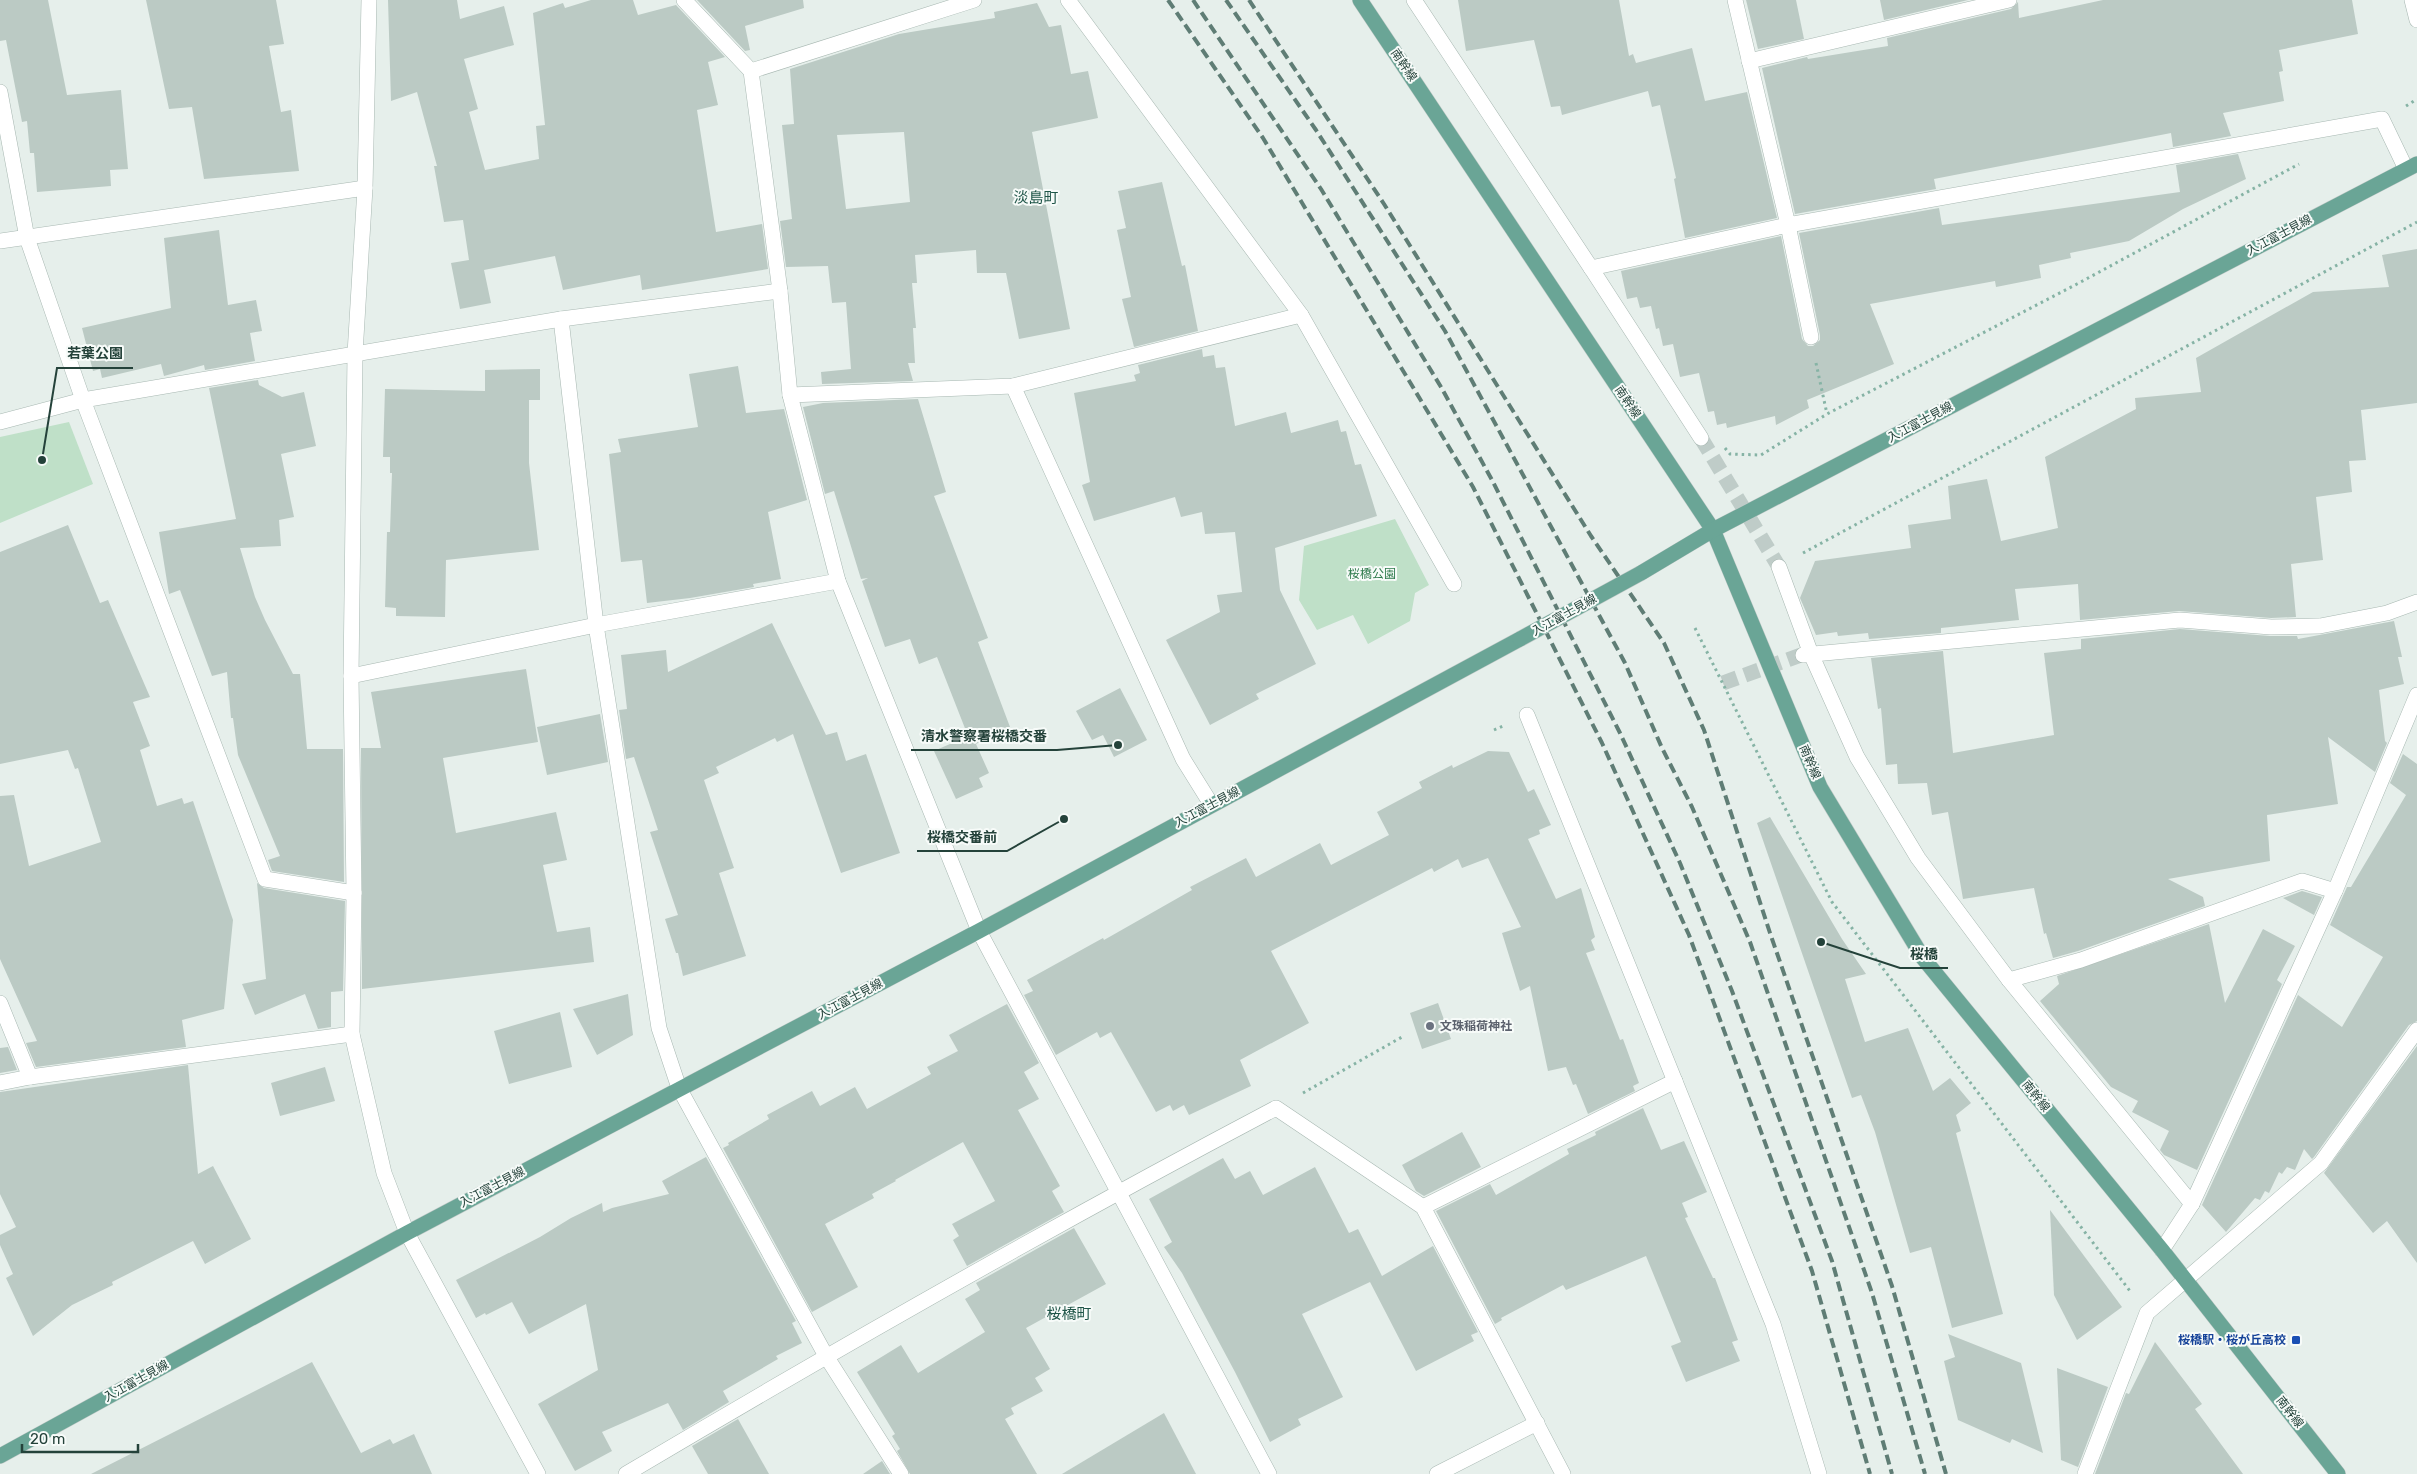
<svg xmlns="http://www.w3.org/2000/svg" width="2417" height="1474" font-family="Rubik,'Noto Sans JP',sans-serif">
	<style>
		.green { fill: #bfe0c8 }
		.building { fill: #bbcac4; fill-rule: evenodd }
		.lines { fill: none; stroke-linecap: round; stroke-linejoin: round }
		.minor-tunnel { stroke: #bfccc8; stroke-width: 15; stroke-dasharray: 15 8; stroke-linecap: butt }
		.minor-casing { stroke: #a8b8b2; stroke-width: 16 }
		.major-casing { stroke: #c2cac8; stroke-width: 16 }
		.path { stroke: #86b3a5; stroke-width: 3; stroke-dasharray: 2.5 4; stroke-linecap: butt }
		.minor { stroke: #fff; stroke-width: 15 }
		.major { stroke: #6aa596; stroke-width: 15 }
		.rail { stroke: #5f7d75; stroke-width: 4; stroke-dasharray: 10 5; stroke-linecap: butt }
		.major-bridge-casing { stroke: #c2cac8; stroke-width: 16; stroke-linecap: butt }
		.major-bridge { stroke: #6aa596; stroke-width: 15 }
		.worship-dot { fill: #6b7280; stroke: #f7fbf9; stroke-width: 2 }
		.transit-dot { fill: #1a4fb4; stroke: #f7fbf9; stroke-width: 2 }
		.labels { text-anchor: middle; stroke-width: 4; stroke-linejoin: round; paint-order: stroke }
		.street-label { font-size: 12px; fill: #24423a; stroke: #f7fbf9 }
		.park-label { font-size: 12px; fill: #2d7a4b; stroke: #f7fbf9 }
		.worship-label { font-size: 12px; font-weight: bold; fill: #5b616d; stroke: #f7fbf9; text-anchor: start }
		.transit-label { font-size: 12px; font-weight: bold; fill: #164399; stroke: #f7fbf9; text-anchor: end }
		.quarter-label { font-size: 15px; fill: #1f5548; stroke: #f7fbf9 }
		.leader { fill: none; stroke: #24423a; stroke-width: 2 }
		.callout-dot { fill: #24423a; stroke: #f7fbf9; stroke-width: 2 }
		.callout-label { font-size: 14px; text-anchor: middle; font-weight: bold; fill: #24423a; stroke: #f7fbf9; stroke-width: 4; stroke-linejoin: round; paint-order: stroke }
	</style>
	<rect width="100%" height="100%" fill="#e6efeb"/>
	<g class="green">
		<polygon points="69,422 93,484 0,523 0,437"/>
		<polygon points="1395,519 1429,585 1415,593 1410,621 1368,644 1353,615 1317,630 1299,600 1304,546"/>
	</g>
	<g class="building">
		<polygon points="0,0 48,0 67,95 121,90 128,169 110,170 111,186 37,192 34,153 30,153 27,121 22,122 6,40 0,41"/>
		<polygon points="146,0 276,0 284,44 269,46 281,112 291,110 299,171 204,179 192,107 169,109"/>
		<polygon points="388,0 457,0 460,19 504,6 514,45 464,59 478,109 469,112 485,170 539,159 536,126 545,125 533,13 563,3 565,8 591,0 633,0 638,15 676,5 725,57 708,62 718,105 697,110 716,232 762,224 768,269 642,290 640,275 563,290 555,256 484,270 491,303 460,309 451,263 469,260 463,220 444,222 434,166 437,166 417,92 391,101"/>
		<polygon points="697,0 803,0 804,8 745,26 750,50 745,51"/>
		<polygon points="1458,0 1619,0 1629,56 1633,54 1636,63 1692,48 1705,101 1747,92 1777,218 1685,238 1674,179 1676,178 1660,105 1652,107 1648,91 1562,115 1560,106 1551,107 1534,40 1466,51"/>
		<polygon points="1746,0 1796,0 1804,39 1758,49"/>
		<polygon points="1880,0 1968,0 1884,20"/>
		<polygon points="2103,0 2352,0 2358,34 2279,50 2283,71 2279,72 2284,101 2223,113 2231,136 2173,147 2171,133 1934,179 1936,189 1795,214 1762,68 1807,57 1808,59 1888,46 1887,38 2011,9 2018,2 2019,18"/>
		<path d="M1037 3 1049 27 1061 25 1071 74 1088 71 1098 118 1032 132 1070 329 1019 339 1006 273H977L976 250 915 255 917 283H912L916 328H913L915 363H908L913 381 822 384 821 372 851 369 846 302 832 303 828 266 786 267 780 221 792 219 782 125 794 124 790 69 899 34 995 18 994 12ZM904 132 910 202 846 209 837 135Z"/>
		<polygon points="2238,154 2246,179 2183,209 2129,241 2070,253 2071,258 2039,265 2041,278 1996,287 1995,281 1870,304 1894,364 1807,400 1809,408 1776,425 1775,416 1727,428 1726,423 1717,425 1714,411 1708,412 1699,373 1680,377 1673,344 1663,346 1659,328 1656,329 1651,306 1640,308 1637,297 1627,299 1621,271 1781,236 1802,339 1808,346 1813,346 1820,340 1820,335 1799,233 1939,208 1942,225 2180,192 2176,165"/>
		<polygon points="1162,182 1182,266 1185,265 1198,331 1134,347 1122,299 1131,297 1117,230 1126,228 1118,191"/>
		<polygon points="219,230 228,305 256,300 262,331 250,333 255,361 205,370 204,365 164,376 161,364 102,378 100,369 93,371 82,328 171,308 164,238"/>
		<polygon points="2417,249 2417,403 2361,410 2366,460 2349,461 2352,492 2316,497 2323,560 2291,564 2296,617 2271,618 2179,611 2080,620 2078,584 2015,589 2019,620 1941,628 1941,633 1869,639 1868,633 1838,636 1837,632 1816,635 1800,598 1815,561 1911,548 1908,525 1951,519 1948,486 1987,479 2001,541 2058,528 2045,457 2136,409 2135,398 2201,392 2196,358 2313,292 2389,287 2382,255"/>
		<polygon points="1202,349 1203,357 1214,355 1216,368 1225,367 1235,426 1286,412 1291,433 1338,420 1341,432 1346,431 1355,465 1361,464 1377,516 1275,548 1280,590 1316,664 1256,694 1259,699 1210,725 1166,640 1220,612 1217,595 1242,592 1235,532 1205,534 1202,512 1181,517 1175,497 1094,521 1082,485 1090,482 1074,393 1136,381 1134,375 1140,373 1138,365"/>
		<polygon points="738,366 746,413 784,409 807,500 768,512 781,579 753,584 754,587 690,598 647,603 642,560 621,562 609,454 621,452 618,439 698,427 689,374"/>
		<polygon points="540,369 540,400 529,400 529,463 539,550 446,560 445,617 396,616 396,608 385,607 387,532 390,532 392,473 390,473 390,457 383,457 385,389 485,391 485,370"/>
		<polygon points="258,380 259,385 282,397 304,392 316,446 281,454 294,517 279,520 281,546 240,548 255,597 265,620 293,674 300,674 307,749 343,749 344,882 272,871 268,860 280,856 238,755 233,718 231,718 227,672 212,676 180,590 169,594 159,532 236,519 209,388"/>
		<polygon points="918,399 946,492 934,496 988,638 978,642 1010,727 976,744 989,773 979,778 983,787 956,799 934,751 968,736 937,657 919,664 910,639 885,647 862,581 868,578 861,579 834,491 825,494 803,407 823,403"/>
		<polygon points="68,525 100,603 108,600 150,697 133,702 150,746 140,750 157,806 182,798 184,804 193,801 233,920 224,1009 182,1020 186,1047 36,1067 26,1043 37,1041 0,959 0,796 14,795 29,866 101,842 78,768 75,769 68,750 0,764 0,552"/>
		<polygon points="2394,621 2402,657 2398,657 2404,684 2379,690 2385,741 2387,743 2375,772 2328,737 2338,804 2267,815 2270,861 2168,879 2203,897 2205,906 2078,951 2053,958 2046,933 2044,934 2034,888 1963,899 1948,812 1932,815 1927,783 1898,784 1897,764 1886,765 1881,708 1878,709 1871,658 1943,651 1953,753 2054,735 2044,653 2081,649 2081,639 2180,629 2270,636 2297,636 2298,639"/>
		<polygon points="772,623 826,735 837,732 846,761 866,754 900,853 841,873 793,734 777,742 775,738 716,767 719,773 704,780 734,868 719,873 746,956 683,976 678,953 676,953 665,919 678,915 650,832 658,830 634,757 626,759 619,710 627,709 621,655 666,650 668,672"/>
		<polygon points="526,669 538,742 443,758 456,833 556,812 567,860 543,865 557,932 590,927 594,962 362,989 361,748 381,748 371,692"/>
		<polygon points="1120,688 1147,740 1114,757 1103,735 1092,740 1076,711"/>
		<polygon points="600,714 608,762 547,775 537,727"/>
		<polygon points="1488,751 1509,752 1528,792 1534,789 1551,825 1539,830 1540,834 1528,839 1556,899 1581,888 1595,937 1591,940 1595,950 1586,953 1620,1040 1623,1039 1639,1083 1633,1086 1635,1091 1588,1114 1576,1084 1573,1085 1566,1067 1548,1071 1530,986 1520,991 1502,933 1521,927 1488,858 1462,868 1458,859 1434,872 1432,868 1271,951 1309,1023 1240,1060 1251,1086 1189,1115 1184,1105 1173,1111 1170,1105 1156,1112 1111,1032 1100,1038 1097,1032 1056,1055 1024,995 1033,991 1027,980 1103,938 1104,940 1192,890 1190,887 1246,858 1256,877 1320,843 1331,865 1389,835 1377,812 1422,788 1419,782 1452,765 1453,768"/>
		<polygon points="2403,754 2417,764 2417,1021 2409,1025 2314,1157 2312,1159 2304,1149 2295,1170 2287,1167 2282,1174 2279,1172 2269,1193 2265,1191 2260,1200 2255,1198 2226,1232 2202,1205 2298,995 2342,1027 2383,957 2330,925 2347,887 2351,887 2406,795 2390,783"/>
		<polygon points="1770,817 1842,939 1866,974 1845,979 1865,1042 1908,1028 1933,1091 1950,1078 1971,1103 1956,1115 1961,1131 1956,1133 2003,1314 1952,1328 1931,1247 1910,1253 1875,1132 1861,1095 1852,1098 1757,823"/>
		<polygon points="257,883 264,888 345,901 343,991 331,992 331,1027 318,1029 305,994 255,1015 242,984 266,979"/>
		<polygon points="2302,891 2322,897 2314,915 2283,898"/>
		<polygon points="2209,924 2225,1003 2263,929 2295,946 2277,980 2282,984 2197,1170 2164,1155 2160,1150 2169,1131 2132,1112 2138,1101 2111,1087 2040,1001 2059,984 2057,976"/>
		<polygon points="628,994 633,1035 597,1055 573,1009"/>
		<polygon points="1438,1003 1451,1039 1422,1049 1410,1013"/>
		<polygon points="1007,1004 1039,1063 1024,1072 1039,1099 1018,1110 1060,1186 1052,1191 1064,1212 967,1266 953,1240 959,1236 952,1224 995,1201 963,1142 895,1180 896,1181 872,1194 874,1198 825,1224 858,1287 812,1312 723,1148 729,1145 728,1143 769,1119 767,1115 812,1091 820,1106 855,1087 867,1109 931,1074 927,1067 958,1051 949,1035"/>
		<polygon points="560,1012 572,1067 509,1084 494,1031"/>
		<polygon points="2417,1046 2417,1263 2387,1221 2373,1233 2324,1173"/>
		<polygon points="8,1047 17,1070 0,1073 0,1048"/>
		<polygon points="188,1065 198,1174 213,1166 251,1239 205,1264 193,1241 112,1282 113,1285 72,1305 33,1336 6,1278 13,1274 0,1245 0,1235 16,1227 0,1194 0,1092"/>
		<polygon points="325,1067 335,1101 280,1116 271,1083"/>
		<polygon points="1643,1108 1661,1150 1684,1141 1707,1192 1682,1203 1688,1217 1685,1218 1713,1278 1715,1278 1738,1340 1732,1342 1740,1361 1686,1382 1671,1346 1681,1342 1646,1256 1566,1290 1563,1285 1501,1318 1502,1320 1495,1324 1436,1211 1490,1184 1496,1195 1569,1154 1567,1149 1596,1135 1595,1132"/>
		<polygon points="1462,1132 1481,1167 1424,1196 1416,1191 1402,1165"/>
		<polygon points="706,1157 796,1321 792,1323 802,1343 776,1356 778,1359 723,1391 729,1402 683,1430 668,1403 602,1432 612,1451 575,1471 538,1404 598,1370 586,1304 529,1334 512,1302 486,1315 485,1313 476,1318 456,1280 540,1237 571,1218 602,1203 603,1212 612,1208 669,1194 662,1181"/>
		<polygon points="1223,1158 1235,1179 1250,1171 1263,1195 1315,1167 1349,1233 1358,1229 1382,1276 1433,1246 1478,1332 1471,1335 1474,1341 1416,1371 1370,1282 1302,1314 1343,1397 1298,1419 1301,1425 1270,1442 1235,1372 1182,1273 1164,1247 1172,1242 1149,1199"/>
		<polygon points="2050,1210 2122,1307 2077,1340 2054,1295"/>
		<polygon points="1074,1228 1106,1284 1026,1328 1050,1369 1035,1378 1043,1391 1011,1408 1014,1414 1005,1419 1037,1474 910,1474 897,1451 900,1449 892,1436 895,1434 857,1372 901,1345 918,1373 985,1332 965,1299 980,1290 976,1283"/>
		<polygon points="1948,1334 2021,1363 2043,1453 2012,1439 2010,1443 1958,1420 1944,1361 1955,1357"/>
		<polygon points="2155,1342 2202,1404 2195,1409 2243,1474 2095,1474 2126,1393 2129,1394"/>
		<polygon points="312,1362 361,1453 390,1439 393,1444 414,1434 432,1474 91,1474"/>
		<polygon points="2057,1368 2108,1387 2078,1467 2061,1460"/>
		<polygon points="1164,1413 1196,1474 1062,1474"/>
		<polygon points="738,1419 769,1474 708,1474 692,1446"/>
		<polygon points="882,1461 890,1474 863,1474"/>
	</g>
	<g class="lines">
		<g class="minor-tunnel">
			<polyline points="1701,438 1779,567"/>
			<polyline points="1723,683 1801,655"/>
		</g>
		<defs>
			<g id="minor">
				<polyline points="369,0 365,188 355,354 351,676 354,893 352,1034 384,1173 407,1233 538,1474"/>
				<polyline points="684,0 751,71 780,291 790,395 838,581 979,931 1269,1474"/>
				<polyline points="1068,0 1301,315 1454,584"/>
				<polyline points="1414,0 1591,268 1788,225 1811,337"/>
				<polyline points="1735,0 1788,225 2382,119 2406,169"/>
				<polyline points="2412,0 2417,20"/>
				<polyline points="1749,61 2009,0"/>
				<polyline points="751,71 974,0"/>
				<polyline points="0,92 27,238 83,400 265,879 354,893"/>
				<polyline points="0,241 365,188"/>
				<polyline points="1591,268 1701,438"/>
				<polyline points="561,319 596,625 659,1028 679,1088 826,1356 901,1474"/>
				<polyline points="1013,386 1183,759 1211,804"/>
				<polyline points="790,395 1013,386 1301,315"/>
				<polyline points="0,422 83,400 561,319 780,291"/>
				<polyline points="1779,567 1811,654 1857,757 1918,858 2009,980 2192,1204"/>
				<polyline points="1803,655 2180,620 2271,627 2320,626 2387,613 2417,602"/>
				<polyline points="351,676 596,625 838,581"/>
				<polyline points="1527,715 1773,1324 1819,1474"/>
				<polyline points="2009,980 2081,960 2302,881 2335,891"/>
				<polyline points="0,1003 30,1077"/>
				<polyline points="0,1083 30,1077 352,1034"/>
				<polyline points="1423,1207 1675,1081"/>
				<polyline points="2162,1250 2192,1204 2335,891 2417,695"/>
				<path d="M626 1474C840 1347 1056 1224 1276 1108L1423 1207 1563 1474"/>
				<polyline points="1437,1474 1537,1423"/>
				<polyline points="2085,1474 2147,1313 2321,1163 2417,1030"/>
			</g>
			<g id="major">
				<polyline points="1360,0 1713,530 1820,787 1923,958 2162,1250 2338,1474"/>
				<polyline points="1641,573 1713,530 2417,164"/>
				<polyline points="0,1456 407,1233 979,931 1520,639"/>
			</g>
		</defs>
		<use href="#minor" class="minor-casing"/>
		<use href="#major" class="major-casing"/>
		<g class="path">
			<polyline points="2406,106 2417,99"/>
			<polyline points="1816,363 1827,414"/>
			<polyline points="1725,448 1730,454 1761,455 1827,414 2077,284 2299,164"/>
			<polyline points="1803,553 2417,222"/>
			<polyline points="1695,628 1832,902 2130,1291"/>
			<polyline points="1494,730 1503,726"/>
			<polyline points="1303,1093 1402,1037"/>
		</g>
		<use href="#minor" class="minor"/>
		<use href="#major" class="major"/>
		<g class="rail">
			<polyline points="1168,0 1263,138 1473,487 1602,743 1689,935 1812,1271 1870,1474"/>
			<polyline points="1193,0 1321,189 1441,387 1492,480 1620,733 1680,863 1732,991 1832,1261 1892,1474"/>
			<polyline points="1226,0 1316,130 1445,331 1625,663 1662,748 1692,807 1750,942 1872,1293 1925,1474"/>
			<polyline points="1249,0 1384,204 1591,536 1664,643 1704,730 1770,933 1892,1286 1946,1474"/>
		</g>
		<defs>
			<polyline id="major-bridge" points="1520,639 1641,573"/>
		</defs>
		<use href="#major-bridge" class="major-bridge-casing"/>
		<use href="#major-bridge" class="major-bridge"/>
	</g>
	<circle class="worship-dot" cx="1430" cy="1026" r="5"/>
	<rect class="transit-dot" x="2291" y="1335" width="10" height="10" rx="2.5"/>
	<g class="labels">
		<g class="street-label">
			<text transform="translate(1404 65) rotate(56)" y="4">南幹線</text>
			<text transform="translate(2279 235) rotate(-28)" y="4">入江富士見線</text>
			<text transform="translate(1628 402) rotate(56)" y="4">南幹線</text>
			<text transform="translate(1920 422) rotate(-28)" y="4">入江富士見線</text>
			<text transform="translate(1564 615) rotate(-29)" y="4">入江富士見線</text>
			<text transform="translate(1810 762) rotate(67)" y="4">南幹線</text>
			<text transform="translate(1207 807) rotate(-28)" y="4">入江富士見線</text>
			<text transform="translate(850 999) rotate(-28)" y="4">入江富士見線</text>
			<text transform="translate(2036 1096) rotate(51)" y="4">南幹線</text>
			<text transform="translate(492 1187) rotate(-28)" y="4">入江富士見線</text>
			<text transform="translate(136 1381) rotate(-29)" y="4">入江富士見線</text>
			<text transform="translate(2290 1412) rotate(52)" y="4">南幹線</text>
		</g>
		<g class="park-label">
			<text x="1372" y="578">桜橋公園</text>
		</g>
		<g class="worship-label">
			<text x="1440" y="1030">文珠稲荷神社</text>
		</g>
		<g class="transit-label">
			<text x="2286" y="1344">桜橋駅・桜が丘高校</text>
		</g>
		<g class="quarter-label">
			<text x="1036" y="203">淡島町</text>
			<text x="1069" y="1319">桜橋町</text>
		</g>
	</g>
	<path class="leader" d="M42 460L57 368H133M1118 745L1057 750H911M1064 819L1007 851H917M1821 942L1900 968H1948"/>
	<g class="callout-dot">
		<circle cx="42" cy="460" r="5"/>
		<circle cx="1118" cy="745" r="5"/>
		<circle cx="1064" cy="819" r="5"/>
		<circle cx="1821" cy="942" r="5"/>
	</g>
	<g class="callout-label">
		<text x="95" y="358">若葉公園</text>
		<text x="984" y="741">清水警察署桜橋交番</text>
		<text x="962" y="842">桜橋交番前</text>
		<text x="1924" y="959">桜橋</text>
	</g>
	<path d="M22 1444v8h116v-8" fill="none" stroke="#24423a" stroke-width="2.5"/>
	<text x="30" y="1444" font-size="15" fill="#24423a" stroke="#f7fbf9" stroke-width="4" paint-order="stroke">20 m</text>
</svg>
